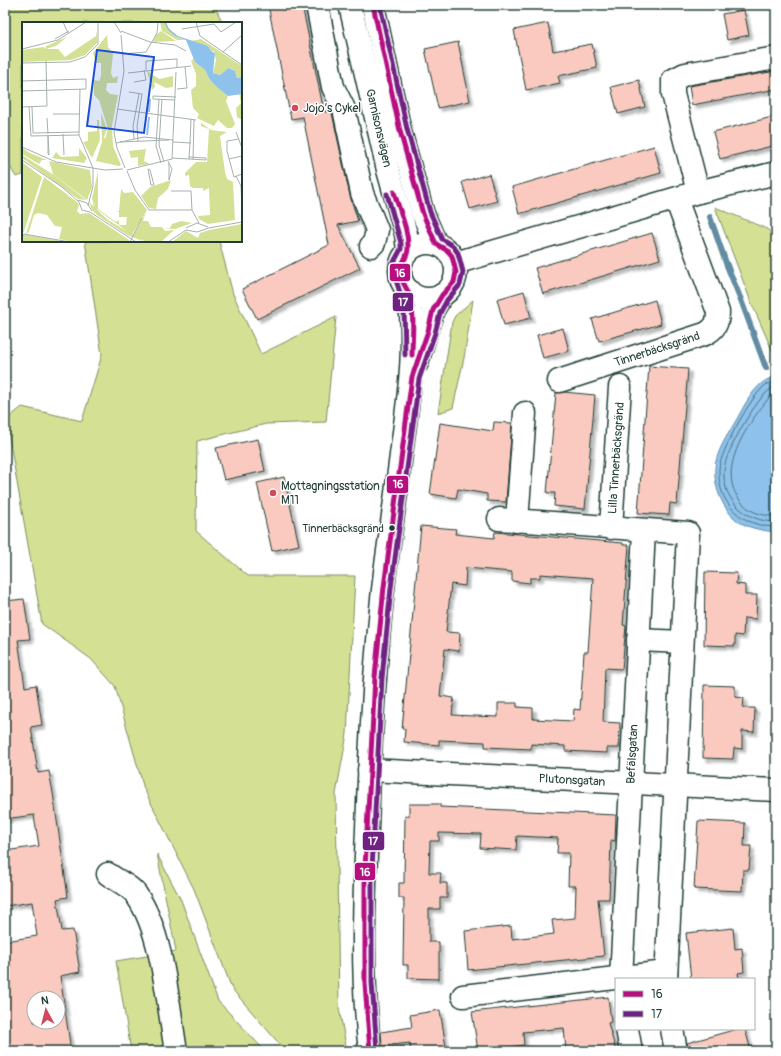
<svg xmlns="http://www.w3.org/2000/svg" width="781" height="1056" font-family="Pangolin,sans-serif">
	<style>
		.green { fill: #d4e194; stroke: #7a8f64 }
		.water { fill: #8ec1eb; stroke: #628ca2 }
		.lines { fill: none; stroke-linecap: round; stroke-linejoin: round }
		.shore { stroke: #4b727d; stroke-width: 1 }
		.stream { stroke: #628ca2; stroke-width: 6 }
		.building { fill: #facac0; stroke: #1f3d34; fill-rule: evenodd; filter: url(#shadow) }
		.minor-casing { stroke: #1f3d34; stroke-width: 25 }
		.minor { stroke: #fff; stroke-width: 22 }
		.bus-1-casing { stroke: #fff; stroke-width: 8 }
		.bus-2-casing { stroke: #fff; stroke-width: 8 }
		.bus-1 { stroke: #b60f80; stroke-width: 5 }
		.bus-2 { stroke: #702283; stroke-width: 5 }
		.poi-dot { fill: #d1495b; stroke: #fff; stroke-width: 1.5 }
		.bus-dot { fill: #1f3d34; stroke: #fff; stroke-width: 1.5 }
		.labels { text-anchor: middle; stroke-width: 3; stroke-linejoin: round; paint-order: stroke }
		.bus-label { font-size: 11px; fill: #1f3d34; stroke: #fff; text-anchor: end }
		.poi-label { font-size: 12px; fill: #1f3d34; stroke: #fff; text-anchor: start }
		.street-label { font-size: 12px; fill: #1f3d34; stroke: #fff }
		.inset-river { fill: none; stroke: #8ec1eb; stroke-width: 2 }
		.inset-road { fill: none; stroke: #a5b1ae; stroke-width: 1 }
		.view { fill: #1d4ed8; fill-opacity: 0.15; stroke: #1d4ed8; stroke-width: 2 }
		.inset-edge { fill: none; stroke: #1f3d34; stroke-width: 2 }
		.line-badge { stroke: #fff; stroke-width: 1.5 }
		.badge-label { font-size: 11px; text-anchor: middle; font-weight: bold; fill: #fff }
	</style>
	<defs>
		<filter id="shadow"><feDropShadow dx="3.5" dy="3.5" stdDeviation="1" flood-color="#0004"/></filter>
	</defs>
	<rect width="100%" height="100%" fill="#fff"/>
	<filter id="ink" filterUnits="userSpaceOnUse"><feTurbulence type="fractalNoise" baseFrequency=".025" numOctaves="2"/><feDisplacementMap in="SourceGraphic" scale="8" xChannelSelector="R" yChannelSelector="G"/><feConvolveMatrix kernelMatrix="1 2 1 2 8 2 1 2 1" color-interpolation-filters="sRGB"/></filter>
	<g filter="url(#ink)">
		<g class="green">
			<polygon points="5,5 214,5 223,23 23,23 23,175 16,177 5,158"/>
			<polygon points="715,207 767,229 776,238 776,359 751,302"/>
			<polygon points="85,241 219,241 233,294 261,354 336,317 326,422 266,424 197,441 196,531 248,576 355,576 347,734 336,794 339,1008 347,1051 283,1051 282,1047 232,989 194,889 144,789 115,686 91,659 42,624 6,420 22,407 82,421 102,355"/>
			<polygon points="473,300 464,358 453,408 438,413 452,322 455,316"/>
			<polygon points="157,854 181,900 218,1001 265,1051 184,1051 166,953 176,951"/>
			<polygon points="153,955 169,1051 131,1051 116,961"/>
		</g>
		<path class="water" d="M774 377 776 386V531L774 532C762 530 752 529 741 523 722 512 711 482 716 461 720 445 730 431 738 417 746 402 757 381 774 377Z"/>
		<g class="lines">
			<g class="shore">
				<path d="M776 382C773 382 770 382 767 384 753 392 720 452 719 469 717 504 743 527 776 527"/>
				<path d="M776 387C761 387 728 449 725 464 718 497 745 522 776 522"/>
				<path d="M776 393H773C752 418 715 467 739 499 748 512 761 516 776 516"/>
			</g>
			<polyline class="stream" points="710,217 726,263 741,300 766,368"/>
		</g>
		<g class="building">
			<polygon points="268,5 302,5 324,112 331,111 332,113 350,196 358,221 338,225 360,268 257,319 242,289 329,245 303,117 291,119"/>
			<polygon points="744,10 749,35 727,40 722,14"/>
			<polygon points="548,23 553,51 592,44 597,68 558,76 560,83 526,90 514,30"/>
			<polygon points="458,42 470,101 438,108 425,49"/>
			<polygon points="776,71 776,89 692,105 689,86"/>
			<polygon points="639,80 645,107 618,114 611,87"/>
			<polygon points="776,116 776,145 720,159 713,132"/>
			<polygon points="654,146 661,173 519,214 512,187"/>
			<polygon points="489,174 497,201 470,209 462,182"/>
			<polygon points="652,233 660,259 543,294 535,268"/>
			<polygon points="524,291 531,318 504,325 497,299"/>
			<polygon points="655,300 661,324 599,341 592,319"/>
			<polygon points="563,328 569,351 543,358 537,335"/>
			<polygon points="649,366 688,369 677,504 670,503 669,515 638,513"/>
			<polygon points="564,392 595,395 585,509 554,506 555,493 547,493 556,393"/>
			<polygon points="494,422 512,423 506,502 487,501 487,494 458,489 456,498 430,494 440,423 493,431"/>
			<polygon points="258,439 265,471 224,480 216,448"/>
			<polygon points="284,477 299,545 272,551 257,483"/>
			<path d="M421 526 456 529 455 534 494 538 495 532 623 543V545H629L623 625 626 626 622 669 605 668 603 722 620 723 619 748H607V753L565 751V746L531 744V749L485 747V742L439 740V745L404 742 405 729H402ZM466 568 512 572V581L530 583V578H540V574L593 578 588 652H584L580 710 574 709 573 721 533 719V708L517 707V703H498V717L452 715 454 698 440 696 445 649 459 651 460 633 446 632 451 584 465 586Z"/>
			<polygon points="705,572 737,573 736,584 745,585 745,595 757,595 756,619 744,618 743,636 735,635 735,646 704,645"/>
			<path d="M24 599 30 639 18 640 25 687 36 685 42 725 31 727 38 773 49 771 53 793 68 897 57 899 62 931 73 930 80 972 60 976 71 1051H5V941L37 936 32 902 5 906V851L39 846 34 815 5 819V601ZM34 998H58V1022H34Z"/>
			<polygon points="704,685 735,686 735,697 744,698 743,708 755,708 754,732 742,731 742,749 734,748 733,759 703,758"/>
			<polygon points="409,804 440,804 440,807 616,815 615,841 611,840 609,899 598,899 604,956 468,970 465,931 511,926 512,939 554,934 552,920 575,918 576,886 568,886 569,853 557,853 558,838 517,836 516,850 480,848 481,834 439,833 439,841 430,841 429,873 441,873 440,883 447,883 447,898 440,898 440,909 429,909 429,942 439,942 439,979 408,978 408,965 403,965 404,898 399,898 399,883 404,883 405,816 409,816"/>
			<polygon points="698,821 745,823 744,846 751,846 749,870 743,870 742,891 694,889"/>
			<polygon points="733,928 735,949 742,948 744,972 738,973 739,979 691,979 686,933"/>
			<polygon points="608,997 611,1022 608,1023 616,1051 566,1051 564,1028 523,1032 524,1045 478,1051 472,1012"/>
			<polygon points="440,1010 446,1047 437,1049 437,1051 411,1051 410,1043 382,1046 381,1032 412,1027 410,1015"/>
			<polygon points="737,1029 745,1029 751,1051 688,1051 687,1043"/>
		</g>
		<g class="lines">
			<defs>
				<g id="minor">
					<polyline points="317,5 333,87 344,109 362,193 377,230 374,243 371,246"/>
					<polyline points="350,5 388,170 406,234 408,251"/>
					<polyline points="373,5 400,131 423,214 436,244"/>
					<polyline points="698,192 673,94 673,80 685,74 776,58"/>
					<circle cx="428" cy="271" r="28"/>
					<polyline points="455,263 698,192 776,173"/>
					<polyline points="417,363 433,310 442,295"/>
					<path d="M559 381 705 334C715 329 718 323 718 312L676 199"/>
					<polyline points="499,519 688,533 666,979"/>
					<polyline points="517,521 525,413"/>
					<polyline points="611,528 620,387"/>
					<polyline points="638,640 682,642"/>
					<polyline points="369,770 776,790"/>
					<path d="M108 874C116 880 132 887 137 896 163 933 168 1006 176 1051"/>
					<polyline points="621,979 644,531"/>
					<polyline points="463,996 666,972"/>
					<polyline points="627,1029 631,1051"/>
					<polyline points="672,1029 676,1051"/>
					<path d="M370 1051C361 978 364 902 367 829 370 743 375 657 385 572 391 530 397 488 402 447 409 395 417 342 408 290"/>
				</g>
			</defs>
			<use href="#minor" class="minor-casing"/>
			<use href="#minor" class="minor"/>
			<defs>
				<g id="bus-1">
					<path d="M394 192C399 210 409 230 408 249 408 258 399 264 400 274 402 283 408 289 410 297 415 315 412 336 412 355"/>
					<polyline points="370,1051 365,983 365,869 375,677 384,587 412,377 428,331 433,310 442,295 454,282 456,272 452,256 448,251 436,244 423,214 400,131 373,5"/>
				</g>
				<g id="bus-2">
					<polyline points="387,194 401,243 401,249 394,262 393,271 404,305 405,355"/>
					<polyline points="377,1050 372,983 372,869 382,678 391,588 419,379 435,333 440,313 447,300 460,285 463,272 458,253 453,246 442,239 430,212 407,129 380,5"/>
				</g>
			</defs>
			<use href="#bus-1" class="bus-1-casing"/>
			<use href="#bus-2" class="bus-2-casing"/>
			<use href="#bus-1" class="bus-1"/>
			<use href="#bus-2" class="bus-2"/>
		</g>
	</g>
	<g class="poi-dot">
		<circle cx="295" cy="108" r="4"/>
		<circle cx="273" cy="493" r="4"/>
	</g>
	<circle class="bus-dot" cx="392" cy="528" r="3.5"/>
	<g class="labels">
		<g class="bus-label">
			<text x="384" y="532">Tinnerbäcksgränd</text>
		</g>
		<g class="poi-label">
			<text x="303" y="112">Jojo’s Cykel</text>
			<text x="281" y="490">Mottagningsstation<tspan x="281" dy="14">M11</tspan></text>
		</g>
		<g class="street-label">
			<text transform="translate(379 128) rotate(77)" y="4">Garnisonsvägen</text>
			<text transform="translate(657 349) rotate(-18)" y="4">Tinnerbäcksgränd</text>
			<text transform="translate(616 458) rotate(-86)" y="4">Lilla Tinnerbäcksgränd</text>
			<text transform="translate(632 754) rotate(-87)" y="4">Befälsgatan</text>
			<text transform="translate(572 780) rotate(3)" y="4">Plutonsgatan</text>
		</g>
	</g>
	<g transform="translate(22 22)">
		<rect width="220" height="220" fill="#fff"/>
		<path d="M138 0H142L153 14 164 18H155L140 9ZM75 8V21L63 33 49 38 0 40V28L22 25 24 27V24L45 15 34 24 24 27H36L43 35 74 14ZM139 9 154 19 131 20 134 13ZM85 13 86 25 91 32 89 51 91 56 96 54 95 61H85L84 68 88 72 96 73 90 104 91 124 99 143 97 144 74 139 80 120 79 91 85 107 82 115 83 117 86 107 77 78 72 73V58L77 59 79 54V41H74L71 31ZM179 17 220 44V55L215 56 213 49 208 46 198 53 191 51 194 38 192 29H189L186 24 169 19ZM172 36 173 40 183 48 188 58 206 74 204 79 213 102 210 106H205L196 98 192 104 175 96 177 92 171 86 169 68 174 64V52L169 39ZM125 49 137 57 151 54V65L144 66 132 60 133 65 130 68ZM217 71 220 72V98L215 95 214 86 219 81ZM75 98H77L78 118 70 136 61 120 66 119V110L75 109ZM179 101 189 108 205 110 198 114 203 150 205 157 211 160 213 198 186 202 177 197 176 194 188 193 187 166 181 169V166H171L168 164 167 153 163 154V151L174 140H185L187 107 179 104ZM0 126 8 131 25 138H20L17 142 0 132ZM57 126 65 136 62 141 30 136 34 130 39 135 57 134ZM124 127 122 139 128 142 116 144V135L109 136 107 129ZM0 133 32 153 64 178 56 177 0 136ZM27 139 68 148 70 165 65 178 31 152ZM0 140 20 155 1 212 45 220H0ZM76 149V187L94 200 97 198V203H104L105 195H97V190L94 189H97L99 167 102 171 111 170 125 188 110 213 72 185 70 176ZM22 155 55 180 57 183 55 189 58 192 67 191 107 218 106 220H51L37 217 40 205 33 204 25 193 16 191 12 193 7 210 4 212ZM149 158 146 167 136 176 134 187 127 186 119 174 128 165ZM67 180 86 198 123 220 105 213 75 193 70 188ZM124 190 121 199H126L129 205H140L143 209 152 208 139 220H125L111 214ZM159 199 170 201 153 207 141 206H148L150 202ZM220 202V220H150L164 209 176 216 178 211 187 208Z" fill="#d4e194"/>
		<path d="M142 0H144L147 7 156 14 186 24 189 29 193 31 191 51 198 53 207 46 213 49 215 56 220 55V72L206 74 196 66 188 58 183 48 173 40 164 18 153 14 146 8Z" fill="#8ec1eb"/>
		<path class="inset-river" d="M127 90 128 77M125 113 127 95"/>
		<path class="inset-road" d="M41 0 46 11M92 0 99 11M174 0 178 14 220 43M160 7 192 2 199 10 214 0M99 9 128 20 153 23 164 29M99 13 102 49 92 110 95 126 103 146M33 17 47 9M0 27 36 18 64 0M201 30 220 13M100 32 124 30 135 11 136 0M0 41 48 40 63 35 76 22V0M124 48V39L155 37V45M106 51 169 44M0 59 64 57V67L0 69M112 60 124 58 122 48M58 67 57 113 71 146V164L66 184M155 67 165 66 163 45M107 70 120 72 115 104 116 119M131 77V74L154 75M131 77 153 78M137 77 134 124 139 141M140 77 137 123 142 140M0 85 25 84 24 39M7 85 9 114 57 113M10 85 11 111 57 110M95 87 174 98M31 92H58M25 96 26 112M214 110 220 126M41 112 42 133M26 114 27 132V133L26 132ZM112 117 111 104 117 72M217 117 205 119V129L212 155 220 152M98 120 147 118M151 120 169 121M94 121 122 115 151 118M0 125 34 140 83 148 101 147M167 135 184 136V138L167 137V135L168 121 169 97M150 136 167 137M171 137 172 98M207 137 220 134M0 138 40 165 57 180 60 188 68 190 114 220M146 139 150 147 147 158V141M126 147 128 148 132 163H129ZM105 148 150 137 154 50M105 149 113 168 127 188H170L177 201M214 154 219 164 220 188M149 169H169L170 188M56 178 65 181 70 189M164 206 175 201 186 205M0 215 2 212 48 220M108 220 120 196M146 220 164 208 175 210 187 206 220 200"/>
		<path class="view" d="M75 28 132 35 122 111 65 104Z"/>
		<rect width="220" height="220" class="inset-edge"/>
	</g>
	<g class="line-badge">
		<rect x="389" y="263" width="22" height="19" rx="4" fill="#b60f80"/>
		<rect x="392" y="292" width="22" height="20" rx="4" fill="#702283"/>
		<rect x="386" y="475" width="23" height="19" rx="4" fill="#b60f80"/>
		<rect x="362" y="831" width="23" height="20" rx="4" fill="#702283"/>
		<rect x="354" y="862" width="22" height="19" rx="4" fill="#b60f80"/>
	</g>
	<g class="badge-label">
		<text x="400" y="277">16</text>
		<text x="403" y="306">17</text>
		<text x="398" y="488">16</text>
		<text x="373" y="845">17</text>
		<text x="365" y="876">16</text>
	</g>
	<rect width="781" height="1056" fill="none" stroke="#fff" stroke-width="20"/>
	<rect x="10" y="10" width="761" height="1036" fill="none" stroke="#1f3d34" stroke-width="1.5" filter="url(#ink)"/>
	<rect x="615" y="978" width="140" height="52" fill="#ffffff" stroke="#a5b1ae"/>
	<rect x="623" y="991" width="20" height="6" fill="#b60f80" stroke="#a5b1ae"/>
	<text x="651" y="998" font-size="12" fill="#1f3d34">16</text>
	<rect x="623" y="1011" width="20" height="6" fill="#702283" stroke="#a5b1ae"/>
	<text x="651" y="1018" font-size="12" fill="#1f3d34">17</text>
	<g transform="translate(46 1010) rotate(353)"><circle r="19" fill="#ffffff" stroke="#a5b1ae"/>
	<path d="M0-3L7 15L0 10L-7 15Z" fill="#d1495b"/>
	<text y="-6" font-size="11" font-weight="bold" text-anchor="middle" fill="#1f3d34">N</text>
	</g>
</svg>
